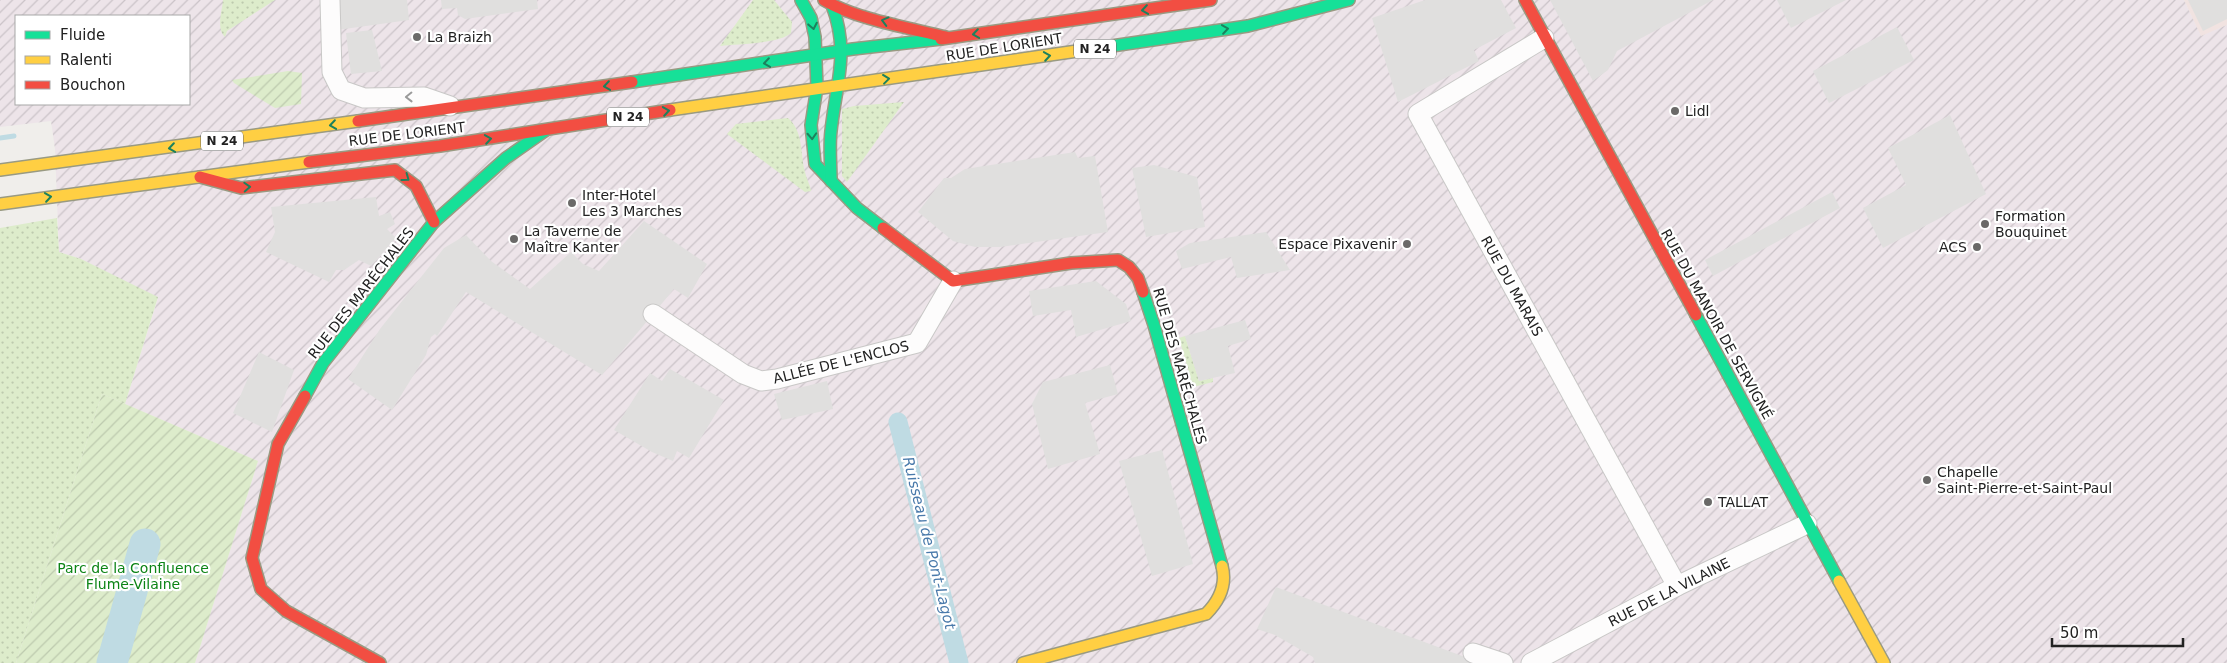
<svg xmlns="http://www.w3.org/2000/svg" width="2227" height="663" font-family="'DejaVu Sans',sans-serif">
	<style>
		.commercial { fill: #f1e3e1 }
		.industrial { fill: url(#industrial-furrows); fill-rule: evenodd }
		.grass { fill: url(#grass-dots) }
		.garden { fill: url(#garden-furrows) }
		.parking { fill: #e0dfde }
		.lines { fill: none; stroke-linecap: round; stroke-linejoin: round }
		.stream { stroke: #bfdbe3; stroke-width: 5 }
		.canal { stroke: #bfdbe3; stroke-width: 19 }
		.river { stroke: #bfdbe3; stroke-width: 31 }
		.street-casing { stroke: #c9c8c7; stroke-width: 21 }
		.fast-casing { stroke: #999a82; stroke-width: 14 }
		.slow-casing { stroke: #999a82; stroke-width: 14 }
		.jam-casing { stroke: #999a82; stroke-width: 14 }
		.street { stroke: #fdfcfc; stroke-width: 19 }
		.fast { stroke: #16e098; stroke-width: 11 }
		.slow { stroke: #ffcf43; stroke-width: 11 }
		.jam { stroke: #f24e42; stroke-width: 11 }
		.oneway { stroke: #1c815d }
		.oneway2 { stroke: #9a9a9a }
		.poi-dot { fill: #6a6968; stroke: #fff; stroke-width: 2 }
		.labels { text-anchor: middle; stroke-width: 4.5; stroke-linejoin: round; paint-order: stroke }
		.shield { fill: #fff; stroke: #646464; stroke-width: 1 }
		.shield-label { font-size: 12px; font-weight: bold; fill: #222 }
		.poi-label { font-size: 14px; fill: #222; stroke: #fff; text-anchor: start }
		.street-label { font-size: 14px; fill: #222; stroke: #fff }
		.park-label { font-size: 14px; fill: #0c8416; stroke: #fff }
		.water-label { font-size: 15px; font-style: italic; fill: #4a7aab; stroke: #fff }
	</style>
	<defs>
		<pattern id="industrial-furrows" width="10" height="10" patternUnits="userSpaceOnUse" patternTransform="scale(1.25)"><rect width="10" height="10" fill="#ede4e9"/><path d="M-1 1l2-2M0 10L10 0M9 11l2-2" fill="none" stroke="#cbc3c8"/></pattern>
		<pattern id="grass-dots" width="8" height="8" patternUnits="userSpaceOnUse" patternTransform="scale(1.25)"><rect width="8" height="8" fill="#ddeccb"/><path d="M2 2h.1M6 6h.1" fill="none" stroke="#bdcaae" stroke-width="1.8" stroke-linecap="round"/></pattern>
		<pattern id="garden-furrows" width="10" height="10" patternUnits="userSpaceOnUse" patternTransform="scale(1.25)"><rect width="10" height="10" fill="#ddeccb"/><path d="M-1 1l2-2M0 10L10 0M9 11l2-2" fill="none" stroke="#bdcaae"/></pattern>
	</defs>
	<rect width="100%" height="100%" fill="#f0eeeb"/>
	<polygon class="commercial" points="2184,0 2227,0 2227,25 2201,37"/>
	<path class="industrial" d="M0 0H2184L2201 36 2227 25V663H195L258 461 125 404 158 298 81 259 59 252 55 149 51 121 0 127ZM16 16H189V104H16Z"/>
	<g class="grass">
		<path d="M223 0H275L227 31 225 37C216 29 222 11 223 0Z"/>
		<path d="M753 0H774L792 22 791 33C779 44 737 44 720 46Z"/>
		<polygon points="904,102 847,182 842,176 842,109 854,106"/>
		<path d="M788 118C804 132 800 153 805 172 806 178 810 184 811 191L805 192 727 134 736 124Z"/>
		<polygon points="57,218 59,252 81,259 158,297 125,404 102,394 16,663 0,663 0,228"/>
		<polygon points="1185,336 1199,381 1213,378 1213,382 1193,387 1179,338"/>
	</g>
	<g class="garden">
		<polygon points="288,71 302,73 301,104 275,108 234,83 232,80"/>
		<polygon points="102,394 258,461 195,663 16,663"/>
	</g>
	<g class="parking">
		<polygon points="330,0 407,0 409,20 330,31"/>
		<polygon points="441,0 537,0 538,9 465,19 458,15 457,8 442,9"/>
		<polygon points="1425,0 1501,0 1516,28 1474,50 1479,61 1398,102 1372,18"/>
		<polygon points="1550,0 1713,0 1617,51 1608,70 1593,81"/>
		<polygon points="1777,0 1846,0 1791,28"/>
		<polygon points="2188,0 2227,0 2227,19 2203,31"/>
		<polygon points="1897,27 1914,60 1829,103 1813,71"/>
		<polygon points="372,30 382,71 351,74 346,33"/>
		<polygon points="1950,115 1986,194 1883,248 1863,208 1906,185 1888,148"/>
		<polygon points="1075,152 1078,158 1095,156 1108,232 1000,247 975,247 953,241 918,212 944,178 951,178 965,169"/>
		<polygon points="1154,165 1197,177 1205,227 1146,237 1132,168"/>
		<polygon points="1832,192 1840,208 1713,276 1705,260"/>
		<polygon points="376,197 379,216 390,212 395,224 387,229 396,238 371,266 359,260 344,270 336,270 329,282 266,252 275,232 271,207"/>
		<polygon points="644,221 707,264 688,298 674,289 602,375 466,292 437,336 435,334 431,337 426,355 392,410 348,379 380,329 444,248 466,235 491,261 530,289 571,252 583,264 599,271"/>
		<polygon points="1266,232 1290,270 1237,278 1231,257 1182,269 1176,251 1190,243"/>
		<polygon points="1096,281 1126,304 1131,321 1076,337 1071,310 1033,316 1029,291"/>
		<polygon points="1245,320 1251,339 1228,346 1235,373 1199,381 1185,336"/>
		<polygon points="259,352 294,370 272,432 233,413"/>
		<polygon points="1110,365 1118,394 1085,403 1100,454 1048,469 1032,404 1043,382"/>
		<polygon points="670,369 724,400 689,458 677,451 673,461 652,452 614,430 650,373 662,381"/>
		<polygon points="827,381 833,409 782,420 774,394"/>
		<polygon points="1162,450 1193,564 1152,576 1119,461"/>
		<polygon points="1276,587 1473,660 1477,663 1315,663 1313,657 1275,635 1257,629"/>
	</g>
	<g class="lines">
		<polyline class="stream" points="0,138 14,136"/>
		<polyline class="canal" points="898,422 959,663"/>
		<polyline class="river" points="112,663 145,544"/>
		<defs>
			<g id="street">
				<polyline points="330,0 332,72 341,90 364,98 424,97 450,106"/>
				<polyline points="1544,38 1418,114 1677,586"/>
				<polyline points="653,314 743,374 761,381 777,379 917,343 953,281"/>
				<polyline points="1473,653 1503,663"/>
				<polyline points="1531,663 1677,586 1807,524"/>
			</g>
			<g id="fast">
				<polyline points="801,0 811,18 815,37 817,87 811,125 815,164 857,208 883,228"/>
				<polyline points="1098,48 1248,26 1349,0"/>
				<polyline points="632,82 853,49 941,39"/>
				<path d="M831 181C831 164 829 147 831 131 836 83 850 53 832 5"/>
				<polyline points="1143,292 1154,325 1222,566"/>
				<polyline points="1696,315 1839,581"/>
				<polyline points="305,396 323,363 434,222 506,158 546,130"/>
			</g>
			<g id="slow">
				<polyline points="670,110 1098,48"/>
				<polyline points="0,170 358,121"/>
				<polyline points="0,204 309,162"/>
				<polyline points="1839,581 1884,663"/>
				<path d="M1023 663 1206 614C1219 601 1227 585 1222 566"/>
			</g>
			<g id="jam">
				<path d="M824 0C855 19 910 28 946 37"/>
				<polyline points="1525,0 1696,315"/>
				<polyline points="941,39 1211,0"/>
				<polyline points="358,121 632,82"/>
				<polyline points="309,162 440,146 670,110"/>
				<polyline points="200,177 241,188 395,170 416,186 434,222"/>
				<polyline points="883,228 953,281 1071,263 1118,260 1129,267 1138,278 1143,292"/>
				<polyline points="305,396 278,444 252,558 261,589 286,611 380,663"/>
			</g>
		</defs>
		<use href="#street" class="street-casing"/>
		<use href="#fast" class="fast-casing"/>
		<use href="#slow" class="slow-casing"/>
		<use href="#jam" class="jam-casing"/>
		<use href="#street" class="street"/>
		<use href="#fast" class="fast"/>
		<use href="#slow" class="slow"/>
		<use href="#jam" class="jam"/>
	</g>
	<defs><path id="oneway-chevron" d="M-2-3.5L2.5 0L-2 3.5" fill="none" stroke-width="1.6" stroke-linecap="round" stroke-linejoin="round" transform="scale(1.25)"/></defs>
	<g class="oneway">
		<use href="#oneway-chevron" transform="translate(1145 10) rotate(172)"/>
		<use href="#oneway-chevron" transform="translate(885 21) rotate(-165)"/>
		<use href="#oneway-chevron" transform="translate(813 26) rotate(79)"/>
		<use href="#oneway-chevron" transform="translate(1225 29) rotate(-8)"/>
		<use href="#oneway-chevron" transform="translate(976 34) rotate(172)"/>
		<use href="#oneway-chevron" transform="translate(1047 56) rotate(-9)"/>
		<use href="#oneway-chevron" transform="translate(767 63) rotate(172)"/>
		<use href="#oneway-chevron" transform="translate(886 79) rotate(-7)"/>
		<use href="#oneway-chevron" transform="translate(607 86) rotate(172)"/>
		<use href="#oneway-chevron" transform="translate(666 111) rotate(-9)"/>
		<use href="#oneway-chevron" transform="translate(333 125) rotate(172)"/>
		<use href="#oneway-chevron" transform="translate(812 136) rotate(87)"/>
		<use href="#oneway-chevron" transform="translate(488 139) rotate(-9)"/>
		<use href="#oneway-chevron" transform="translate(172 148) rotate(172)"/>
		<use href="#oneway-chevron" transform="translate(406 178) rotate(36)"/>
		<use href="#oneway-chevron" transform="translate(247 187) rotate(-3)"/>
		<use href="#oneway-chevron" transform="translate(48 197) rotate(-8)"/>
	</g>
	<use class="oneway2" href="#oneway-chevron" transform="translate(409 97) rotate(179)"/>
	<g class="poi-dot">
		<circle cx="417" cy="37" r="5"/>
		<circle cx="1675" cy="111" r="5"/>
		<circle cx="572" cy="203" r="5"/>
		<circle cx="1985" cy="224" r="5"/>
		<circle cx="514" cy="239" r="5"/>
		<circle cx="1407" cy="244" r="5"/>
		<circle cx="1977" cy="247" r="5"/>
		<circle cx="1927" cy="480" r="5"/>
		<circle cx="1708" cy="502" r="5"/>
	</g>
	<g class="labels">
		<g class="shield">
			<rect x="1074" y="39.5" width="42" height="19" rx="4"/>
			<rect x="607" y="107.5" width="42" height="19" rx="4"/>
			<rect x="201" y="131.5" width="42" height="19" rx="4"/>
		</g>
		<g class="shield-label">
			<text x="1095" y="53">N 24</text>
			<text x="628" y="121">N 24</text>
			<text x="222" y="145">N 24</text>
		</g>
		<g class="poi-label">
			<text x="427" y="42">La Braizh</text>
			<text x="1685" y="116">Lidl</text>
			<text x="582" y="200">Inter-Hotel<tspan x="582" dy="16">Les 3 Marches</tspan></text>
			<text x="1995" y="221">Formation<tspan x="1995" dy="16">Bouquinet</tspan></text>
			<text x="524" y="236">La Taverne de<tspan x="524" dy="16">Maître Kanter</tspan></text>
			<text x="1397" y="249" text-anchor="end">Espace Pixavenir</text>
			<text x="1967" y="252" text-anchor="end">ACS</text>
			<text x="1937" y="477">Chapelle<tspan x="1937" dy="16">Saint-Pierre-et-Saint-Paul</tspan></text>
			<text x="1718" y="507">TALLAT</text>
		</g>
		<g class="street-label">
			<text transform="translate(1004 47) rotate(-9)" y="5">RUE DE LORIENT</text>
			<text transform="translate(407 134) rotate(-7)" y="5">RUE DE LORIENT</text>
			<text transform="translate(1512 286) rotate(61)" y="5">RUE DU MARAIS</text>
			<text transform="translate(361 293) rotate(-52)" y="5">RUE DES MARÉCHALES</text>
			<text transform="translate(1717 324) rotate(61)" y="5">RUE DU MANOIR DE SERVIGNÉ</text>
			<text transform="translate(841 362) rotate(-14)" y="5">ALLÉE DE L'ENCLOS</text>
			<text transform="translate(1180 366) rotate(74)" y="5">RUE DES MARÉCHALES</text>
			<text transform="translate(1669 592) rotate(-27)" y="5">RUE DE LA VILAINE</text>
		</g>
		<g class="park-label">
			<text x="133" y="573">Parc de la Confluence<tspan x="133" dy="16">Flume-Vilaine</tspan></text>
		</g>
		<g class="water-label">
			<text transform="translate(929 543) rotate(76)" y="5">Ruisseau de Pont-Lagot</text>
		</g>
	</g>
	<rect x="15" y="15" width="175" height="90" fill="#ffffff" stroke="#a7a7a7"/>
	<rect x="25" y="31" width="25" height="8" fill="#16e098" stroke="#a7a7a7"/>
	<text x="60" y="40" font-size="15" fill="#222222">Fluide</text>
	<rect x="25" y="56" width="25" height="8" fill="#ffcf43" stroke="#a7a7a7"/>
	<text x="60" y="65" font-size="15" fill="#222222">Ralenti</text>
	<rect x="25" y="81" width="25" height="8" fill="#f24e42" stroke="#a7a7a7"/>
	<text x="60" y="90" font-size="15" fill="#222222">Bouchon</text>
	<path d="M2052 638v8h131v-8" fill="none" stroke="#222222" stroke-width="2.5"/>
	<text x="2060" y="638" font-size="15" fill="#222222" stroke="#ffffff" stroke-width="4" paint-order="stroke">50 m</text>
</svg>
